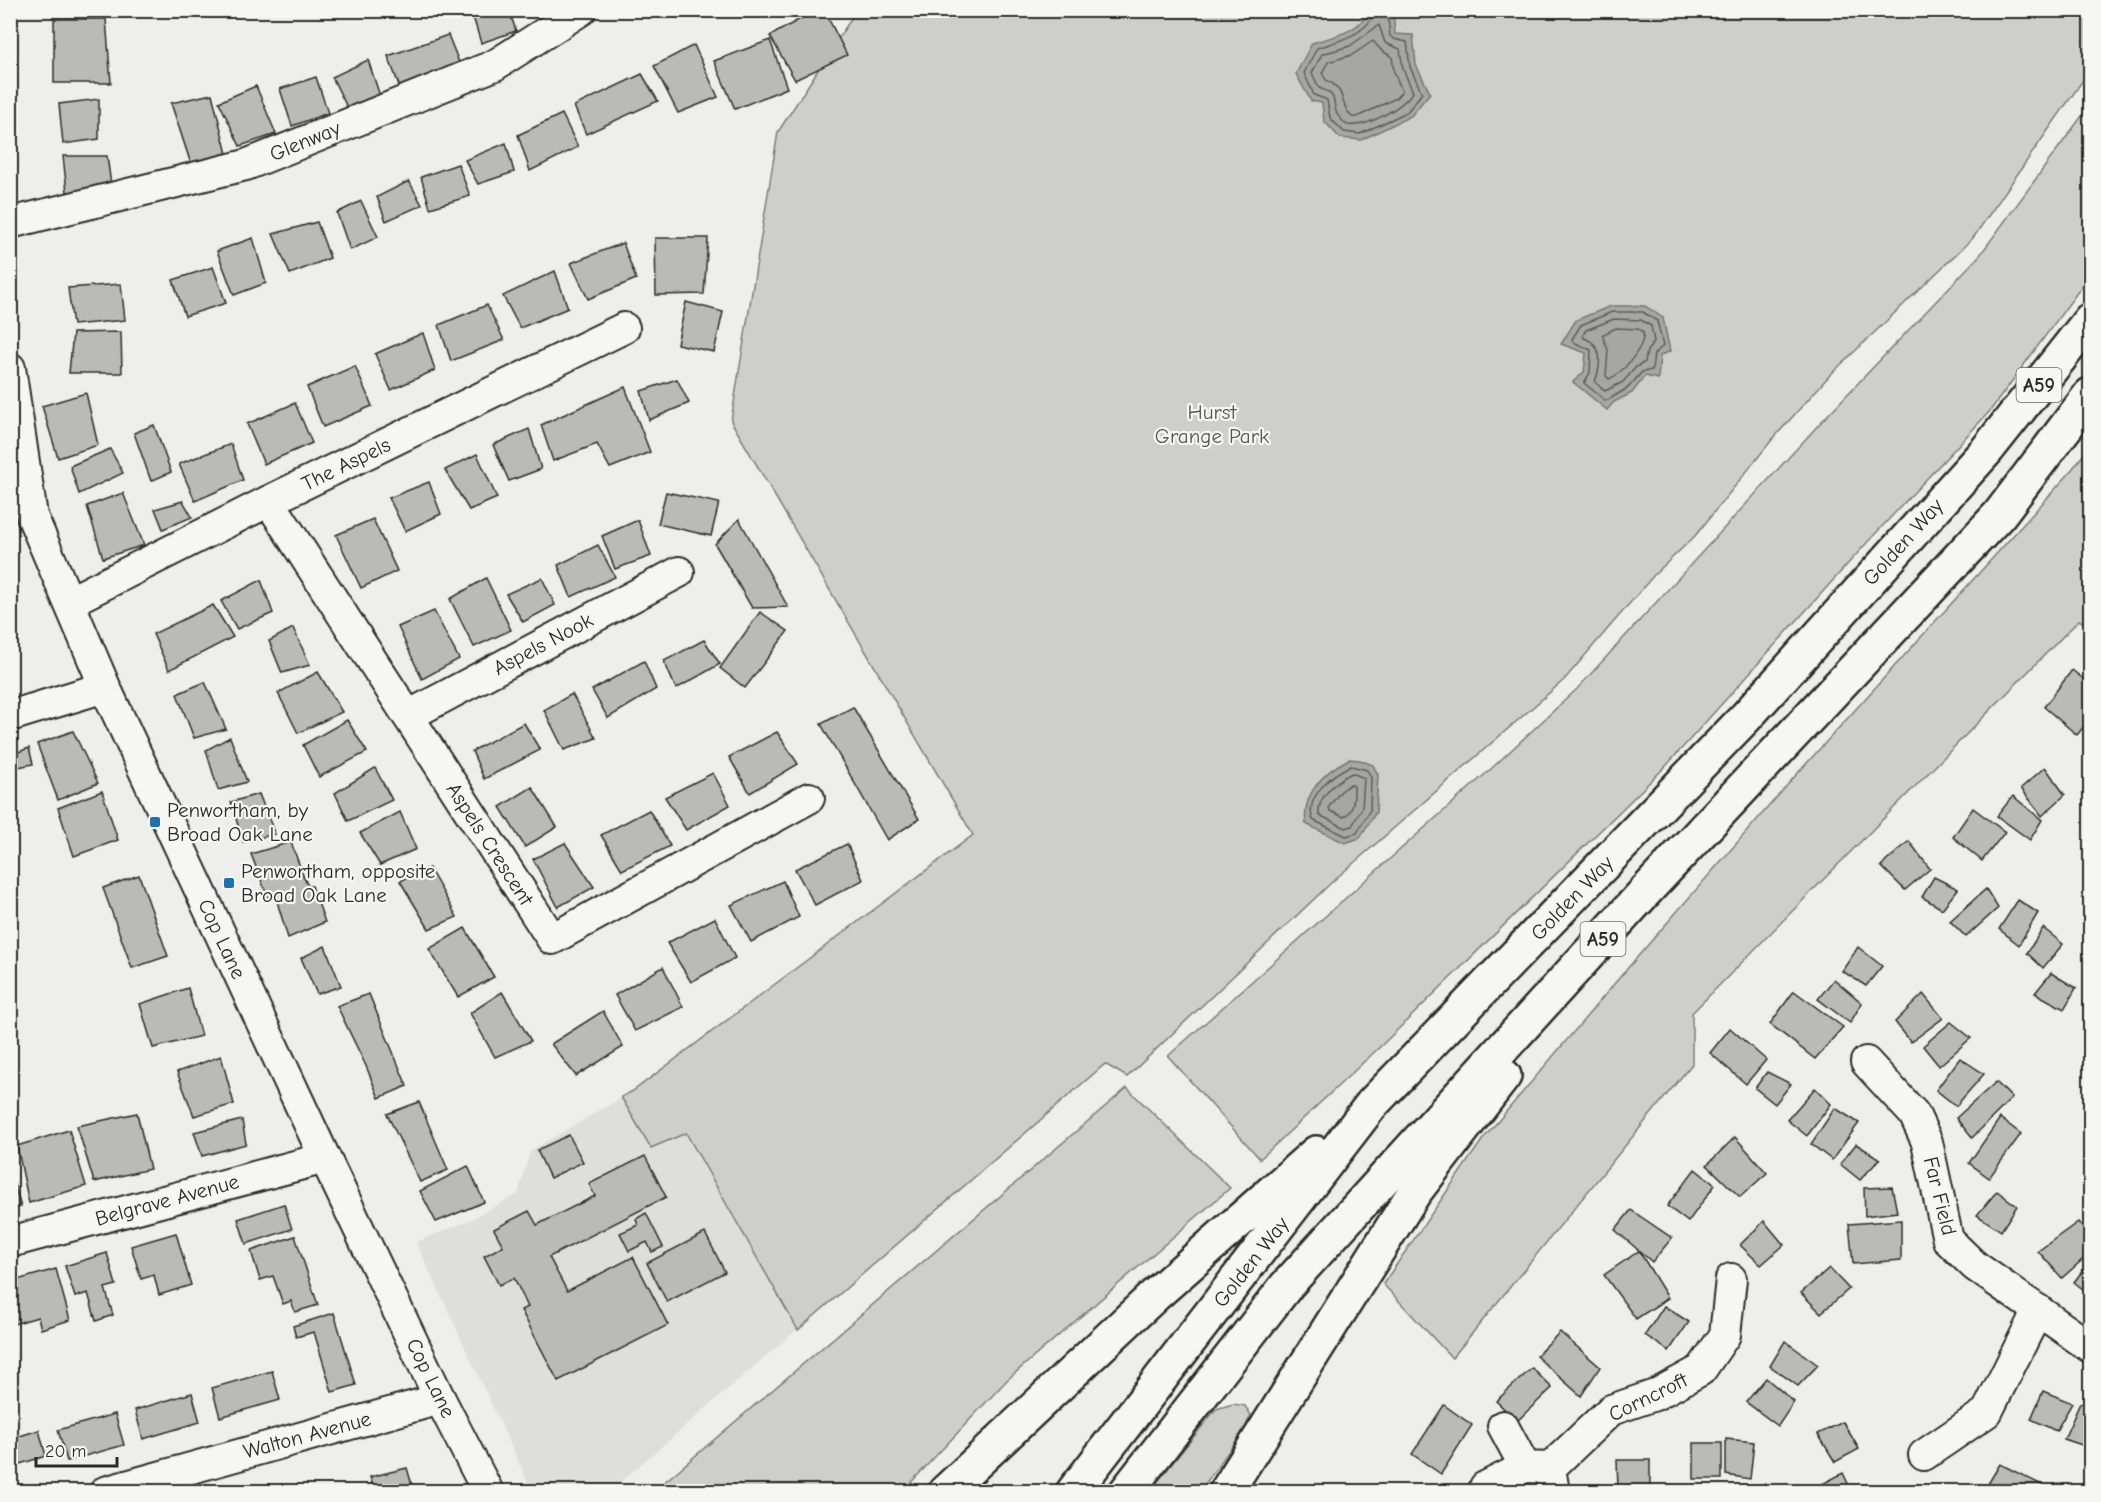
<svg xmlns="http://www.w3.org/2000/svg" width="2101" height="1502" font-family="'Comic Neue',sans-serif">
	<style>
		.built { fill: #dededb }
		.green { fill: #cececa; stroke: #7c7c7a; stroke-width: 1.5 }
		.water { fill: #a6a6a3; stroke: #757573; stroke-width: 1.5 }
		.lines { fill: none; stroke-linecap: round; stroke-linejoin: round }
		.shore { stroke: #5c5c5b; stroke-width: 1.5 }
		.building { fill: #babab7; stroke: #2b2b2b; stroke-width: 1.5 }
		.minor-casing { stroke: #2b2b2b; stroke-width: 34 }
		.highway-casing { stroke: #2b2b2b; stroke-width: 38 }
		.minor { stroke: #f6f6f2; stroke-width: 30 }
		.highway { stroke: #f6f6f2; stroke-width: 33 }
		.poi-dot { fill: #1f6fb2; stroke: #f6f6f2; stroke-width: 2 }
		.labels { text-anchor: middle; stroke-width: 4.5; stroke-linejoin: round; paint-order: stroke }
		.shield { fill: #f6f6f2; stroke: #686867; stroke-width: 1.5 }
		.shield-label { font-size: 20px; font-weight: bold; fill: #2b2b2b }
		.street-label { font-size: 21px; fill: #2b2b2b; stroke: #f6f6f2 }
		.park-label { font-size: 21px; fill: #545453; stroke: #f6f6f2 }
		.poi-label { font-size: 21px; fill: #2b2b2b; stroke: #f6f6f2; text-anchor: start }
	</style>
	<rect width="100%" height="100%" fill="#eeeeea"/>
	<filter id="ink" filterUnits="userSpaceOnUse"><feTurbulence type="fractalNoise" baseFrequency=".0167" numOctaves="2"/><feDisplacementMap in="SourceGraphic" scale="12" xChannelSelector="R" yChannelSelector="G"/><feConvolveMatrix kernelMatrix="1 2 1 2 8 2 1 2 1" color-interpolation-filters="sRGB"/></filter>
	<g filter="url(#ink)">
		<polygon class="built" points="947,855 1105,1063 610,1491 532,1491 416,1242 468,1221 518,1194 530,1151 633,1091"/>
		<g class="green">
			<polygon points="856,11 2090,11 2090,70 1973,238 1829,376 1771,441 1695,536 1654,575 1564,680 1332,882 1127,1077 1105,1064 798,1330 686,1133 651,1148 621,1097 633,1091 973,835 731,421 778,132"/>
			<polygon points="2090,105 2090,275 1990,411 1863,547 1666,766 1383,1044 1260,1159 1168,1056 1492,768 1577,689 1822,421 1980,255"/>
			<polygon points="2090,446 2090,627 2079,620 1692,1013 1692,1064 1452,1358 1383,1284 1483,1139 1620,977 1797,774 2067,476"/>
			<polygon points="1127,1088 1230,1188 1007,1380 903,1491 654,1491"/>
			<polygon points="1233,1404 1245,1406 1251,1415 1244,1430 1200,1491 1150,1491 1216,1409"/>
		</g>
		<g class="water">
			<path d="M1368 11H1393L1395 34 1413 35 1416 65 1430 93 1411 116 1361 140 1340 138 1324 121 1322 103 1311 101 1296 74 1312 43C1331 37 1361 32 1368 11Z"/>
			<polygon points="1611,306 1645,306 1663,318 1670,351 1660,356 1658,379 1645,376 1632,393 1614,402 1607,410 1573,382 1584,372 1586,353 1561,344 1576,320"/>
			<path d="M1349 759 1360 760 1373 765 1378 775 1376 812 1360 838 1345 843 1306 824C1302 794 1323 772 1349 759Z"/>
		</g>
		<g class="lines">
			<g class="shore">
				<path d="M1374 10C1371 34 1335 42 1317 48L1304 73 1314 95 1327 100 1330 118 1344 132 1360 134 1407 112 1422 93 1410 67 1407 42 1394 39 1390 36 1387 10"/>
				<path d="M1379 25 1385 43 1400 49 1403 69 1413 92C1401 108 1368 128 1347 125 1344 122 1339 118 1337 114 1331 100 1339 95 1319 88L1312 73 1322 54 1350 46Z"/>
				<path d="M1373 41 1381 50 1392 57 1394 72 1402 91 1396 98 1357 117H1352C1338 104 1348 90 1326 80L1322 73 1328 62 1352 55Z"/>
				<polygon points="1612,312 1643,312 1657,321 1663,346 1654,354 1652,370 1642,372 1628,388 1606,401 1584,383 1590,373 1591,350 1573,342 1572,339 1581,325"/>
				<path d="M1614 319 1641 320 1651 326 1654 342 1647 351 1645 362 1636 367 1623 382 1605 391 1595 382C1601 365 1604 345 1584 338L1583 335 1586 330Z"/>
				<path d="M1616 328 1638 329 1643 332C1646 346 1622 374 1609 379L1606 376 1608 350 1602 335Z"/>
				<path d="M1351 766 1367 770 1371 777 1370 810 1357 833 1346 836 1313 820C1304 798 1332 773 1351 766Z"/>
				<path d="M1352 773 1364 778 1362 808 1352 826 1346 828 1319 815C1316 798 1337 780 1352 773Z"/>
				<path d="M1350 784 1354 786C1354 798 1355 810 1344 817L1330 811 1329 807 1340 792Z"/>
			</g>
		</g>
		<g class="building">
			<polygon points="471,10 509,10 516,31 481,43"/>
			<polygon points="816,10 824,10 847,55 795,80 770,36"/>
			<polygon points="54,19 106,19 111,83 54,83"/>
			<polygon points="448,35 461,67 400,88 388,56"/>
			<polygon points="770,40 787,88 735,109 714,61"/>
			<polygon points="694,45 718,97 678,113 654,66"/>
			<polygon points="368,60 380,96 348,109 332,77"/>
			<polygon points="642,74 658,101 586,134 574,106"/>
			<polygon points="316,77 328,113 292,126 280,89"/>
			<polygon points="256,86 276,134 240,146 219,102"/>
			<polygon points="212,94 228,158 192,167 171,103"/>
			<polygon points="99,99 99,139 63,144 59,104"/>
			<polygon points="562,114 578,147 530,171 518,135"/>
			<polygon points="506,143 514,172 478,184 465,160"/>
			<polygon points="63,156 107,156 112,192 67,192"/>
			<polygon points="458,164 470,196 430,208 421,177"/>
			<polygon points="409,181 422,205 386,221 377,197"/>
			<polygon points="361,201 378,237 350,250 337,213"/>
			<polygon points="317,222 330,258 290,274 273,234"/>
			<polygon points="253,238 266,283 234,295 217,251"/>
			<polygon points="655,238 708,238 704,294 656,295"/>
			<polygon points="623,243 636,279 588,299 571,263"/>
			<polygon points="213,267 226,303 185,316 173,280"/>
			<polygon points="555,271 568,308 520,328 503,296"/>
			<polygon points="121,284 125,320 73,325 68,288"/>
			<polygon points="686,302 723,312 714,352 677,344"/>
			<polygon points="487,305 504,340 451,361 439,325"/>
			<polygon points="121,332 122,373 69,373 73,333"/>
			<polygon points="423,333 435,370 391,390 375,354"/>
			<polygon points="355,366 372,406 323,427 307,387"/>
			<polygon points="677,379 689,403 649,420 641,391"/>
			<polygon points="625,387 650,452 610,468 597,444 553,461 541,425"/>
			<polygon points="86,393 98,445 58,458 42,406"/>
			<polygon points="295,403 312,443 264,464 247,424"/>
			<polygon points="154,425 171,472 151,481 134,433"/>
			<polygon points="529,429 541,469 509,481 493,445"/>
			<polygon points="231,444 243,480 195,501 179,464"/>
			<polygon points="110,449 123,473 79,494 70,466"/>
			<polygon points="477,454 497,498 469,510 445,470"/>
			<polygon points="429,482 441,514 405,531 389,498"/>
			<polygon points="666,492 719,503 711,536 658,524"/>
			<polygon points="123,493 144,545 103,558 87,506"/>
			<polygon points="183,501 192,517 163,529 155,509"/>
			<polygon points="373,519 397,571 361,588 336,535"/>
			<polygon points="739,519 788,607 752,608 715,544"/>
			<polygon points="638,520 651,556 615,569 602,536"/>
			<polygon points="598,545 615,577 571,597 558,565"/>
			<polygon points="486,578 511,630 474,647 450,599"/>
			<polygon points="542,578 555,605 523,622 506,594"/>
			<polygon points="261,580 273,613 237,629 221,601"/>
			<polygon points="213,605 233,637 169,670 153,634"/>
			<polygon points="434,611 459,659 422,679 398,627"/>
			<polygon points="760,612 788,631 745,688 720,668"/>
			<polygon points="293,628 310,665 282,673 269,641"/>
			<polygon points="704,640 720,664 676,689 664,661"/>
			<polygon points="644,661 656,689 608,718 592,690"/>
			<polygon points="2072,670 2090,684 2090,719 2077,735 2044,707"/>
			<polygon points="318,672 342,712 298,733 278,693"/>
			<polygon points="205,682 226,729 194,738 177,694"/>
			<polygon points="572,694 596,738 564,750 544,710"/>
			<polygon points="853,707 919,819 887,840 821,724"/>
			<polygon points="347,720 367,752 319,777 303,745"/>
			<polygon points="524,723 540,750 484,779 472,751"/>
			<polygon points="73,731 98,783 58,800 37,744"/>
			<polygon points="777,732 798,764 750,793 729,757"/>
			<polygon points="230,737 247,782 218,790 206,750"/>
			<polygon points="29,748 33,764 13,768 10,755"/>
			<polygon points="2045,767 2065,795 2042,816 2021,788"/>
			<polygon points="375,768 392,800 348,821 335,793"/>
			<polygon points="713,773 730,805 686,830 665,797"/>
			<polygon points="532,787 557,827 525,847 500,807"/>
			<polygon points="102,791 118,840 74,856 58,808"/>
			<polygon points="259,794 275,834 243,842 231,802"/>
			<polygon points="2013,796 2042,820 2030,840 1997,816"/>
			<polygon points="1973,808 2005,832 1982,861 1953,837"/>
			<polygon points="649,810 670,846 622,870 601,835"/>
			<polygon points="400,812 416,849 380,865 360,833"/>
			<polygon points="1909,841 1930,869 1905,890 1881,866"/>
			<polygon points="291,842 304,878 308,886 312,886 325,922 288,938 276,898 268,898 251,854"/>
			<polygon points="565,843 594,887 558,907 533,859"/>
			<polygon points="847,844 863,880 815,905 795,869"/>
			<polygon points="429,868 457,917 429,929 400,881"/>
			<polygon points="139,875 168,956 132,968 103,888"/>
			<polygon points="1934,877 1958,889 1942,909 1922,897"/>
			<polygon points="783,881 799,917 751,942 731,905"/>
			<polygon points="1986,889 1998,908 1966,937 1950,921"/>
			<polygon points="2018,900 2038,913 2019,945 1999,929"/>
			<polygon points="715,918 735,958 691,982 667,943"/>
			<polygon points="465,928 494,977 458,997 429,949"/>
			<polygon points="2043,928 2063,944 2043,968 2027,953"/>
			<polygon points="325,946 341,986 317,994 301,958"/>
			<polygon points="1858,947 1882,966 1866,986 1842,971"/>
			<polygon points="663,967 683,1007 635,1031 615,995"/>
			<polygon points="2051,973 2076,988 2064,1009 2035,993"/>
			<polygon points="1834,979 1862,1003 1850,1023 1818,999"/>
			<polygon points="188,988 201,1036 153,1048 140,1004"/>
			<polygon points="1794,991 1843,1027 1815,1059 1770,1024"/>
			<polygon points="502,992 531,1041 495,1057 470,1013"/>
			<polygon points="369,994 407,1086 379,1098 366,1066 337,1006"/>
			<polygon points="1923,994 1943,1018 1911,1042 1895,1022"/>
			<polygon points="603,1011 623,1047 576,1076 551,1044"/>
			<polygon points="1951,1022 1971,1038 1939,1066 1923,1046"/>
			<polygon points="1730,1028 1766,1060 1746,1084 1710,1053"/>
			<polygon points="221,1056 234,1104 194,1116 177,1072"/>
			<polygon points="1960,1058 1984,1074 1956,1106 1936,1090"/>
			<polygon points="1767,1072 1791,1084 1775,1104 1755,1088"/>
			<polygon points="1996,1082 2012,1098 1972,1138 1956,1118"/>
			<polygon points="1815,1088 1831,1104 1807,1136 1787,1120"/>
			<polygon points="419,1102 448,1170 420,1182 387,1114"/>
			<polygon points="1835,1108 1859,1123 1832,1160 1811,1144"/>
			<polygon points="137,1113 150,1169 94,1182 77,1126"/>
			<polygon points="2000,1118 2021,1134 1989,1178 1969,1163"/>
			<polygon points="242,1120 246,1144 202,1156 194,1132"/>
			<polygon points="69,1130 86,1186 29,1203 17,1146"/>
			<polygon points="569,1135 583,1162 550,1178 537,1150"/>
			<polygon points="1735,1137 1767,1173 1740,1197 1707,1165"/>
			<polygon points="1856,1144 1880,1159 1860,1180 1840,1164"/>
			<polygon points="645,1156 666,1197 549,1257 567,1291 633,1257 668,1325 558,1381 521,1310 528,1307 514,1278 499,1285 484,1256 503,1246 494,1229 529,1211 537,1225 595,1196 589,1184"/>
			<polygon points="468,1166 484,1202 436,1222 420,1191"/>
			<polygon points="1695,1169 1715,1185 1688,1222 1667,1206"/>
			<polygon points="10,1171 21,1207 10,1209"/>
			<polygon points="1892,1187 1897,1212 1865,1216 1864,1188"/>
			<polygon points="1997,1191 2017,1206 2001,1231 1977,1215"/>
			<polygon points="284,1204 292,1229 246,1244 238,1219"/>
			<polygon points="1631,1210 1672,1238 1652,1262 1615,1230"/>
			<polygon points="646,1213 663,1247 652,1252 647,1242 629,1251 620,1233 638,1225 636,1219"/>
			<polygon points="1901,1220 1901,1260 1853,1264 1849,1224"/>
			<polygon points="1764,1221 1784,1245 1761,1265 1740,1245"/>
			<polygon points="2078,1222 2090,1236 2090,1253 2062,1278 2038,1251"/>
			<polygon points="176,1233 191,1285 159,1295 154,1275 141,1279 131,1246"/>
			<polygon points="705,1233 725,1272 667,1302 647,1263"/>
			<polygon points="295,1236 318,1305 295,1312 291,1301 283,1304 273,1276 260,1280 251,1251"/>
			<polygon points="1639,1251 1668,1298 1636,1319 1604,1275"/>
			<polygon points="107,1253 116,1285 105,1288 113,1315 96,1321 88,1293 75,1297 65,1266"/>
			<polygon points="2090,1261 2090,1295 2074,1282"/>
			<polygon points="1829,1268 1849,1289 1821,1313 1801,1293"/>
			<polygon points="56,1269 70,1320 41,1329 38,1317 10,1325 10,1282"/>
			<polygon points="1664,1306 1689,1322 1669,1351 1645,1335"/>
			<polygon points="334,1313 356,1385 332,1392 314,1332 296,1337 293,1326"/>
			<polygon points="1560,1332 1600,1367 1581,1396 1536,1356"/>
			<polygon points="1785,1341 1818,1365 1798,1386 1770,1366"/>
			<polygon points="1532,1368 1552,1388 1517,1421 1496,1401"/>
			<polygon points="272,1371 280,1400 220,1417 212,1388"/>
			<polygon points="1766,1378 1794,1402 1778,1426 1746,1402"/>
			<polygon points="2043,1391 2072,1403 2056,1431 2031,1419"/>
			<polygon points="192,1393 200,1422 143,1439 135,1410"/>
			<polygon points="2080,1403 2090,1406 2090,1442 2088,1447 2064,1439"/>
			<polygon points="1444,1405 1472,1425 1441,1474 1412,1454"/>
			<polygon points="115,1414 124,1445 67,1461 58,1430"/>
			<polygon points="1843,1422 1859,1449 1835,1462 1818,1434"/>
			<polygon points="39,1430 46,1456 10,1467 10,1439"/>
			<polygon points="1726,1439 1754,1442 1750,1479 1726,1475"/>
			<rect x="1694" y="1443" width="28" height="36"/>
			<polygon points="1617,1460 1650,1460 1650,1488 1618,1488"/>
			<polygon points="2000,1464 2048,1488 2047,1492 2001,1492 1988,1484"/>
			<polygon points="407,1468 414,1492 375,1492 370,1477"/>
			<polygon points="1843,1473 1852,1492 1812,1492 1811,1490"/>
		</g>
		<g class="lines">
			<defs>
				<g id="minor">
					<polyline points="10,223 246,165 495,65 581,10"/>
					<polyline points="10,368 32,516 105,687 325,1158 440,1399 488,1492"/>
					<polyline points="269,501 552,939 809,798"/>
					<polyline points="69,602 269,501 624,328"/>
					<polyline points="10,716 105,687"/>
					<polyline points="408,716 679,572"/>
					<polyline points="1866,1062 1914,1114 1927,1142 1948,1240 1975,1266 2090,1347"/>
					<polyline points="10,1242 325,1158"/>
					<polyline points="1503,1426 1525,1467 1550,1468"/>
					<polyline points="1924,1455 1987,1412 2038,1310"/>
					<polyline points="1485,1487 1525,1467"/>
					<polyline points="105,1492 440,1399"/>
					<polyline points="1554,1492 1550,1468 1611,1410 1655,1395 1701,1370 1725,1335 1731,1279"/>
				</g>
				<g id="highway">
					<polyline points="945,1492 1155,1295 1316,1153"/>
					<polyline points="1073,1492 1372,1104 1746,717 1987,450 2090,320"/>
					<polyline points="1126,1492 1287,1285 1644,893 1999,515 2090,395"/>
					<polyline points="1226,1492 1414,1193 1504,1076"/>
				</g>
			</defs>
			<use href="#minor" class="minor-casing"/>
			<use href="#highway" class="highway-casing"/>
			<use href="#minor" class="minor"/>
			<use href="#highway" class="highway"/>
		</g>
	</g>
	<g class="poi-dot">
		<rect x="149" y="816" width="12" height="12" rx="3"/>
		<rect x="223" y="877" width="12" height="12" rx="3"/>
	</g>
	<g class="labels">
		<g class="shield">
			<rect x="2016.5" y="368" width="45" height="34" rx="4.5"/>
			<rect x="1580.5" y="922" width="45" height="34" rx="4.5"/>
		</g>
		<g class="shield-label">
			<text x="2039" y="392">A59</text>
			<text x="1603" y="946">A59</text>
		</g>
		<g class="street-label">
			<text transform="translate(305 141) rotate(-22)" y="7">Glenway</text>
			<text transform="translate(346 464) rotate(-26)" y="7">The Aspels</text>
			<text transform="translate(1903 542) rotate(-48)" y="7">Golden Way</text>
			<text transform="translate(543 644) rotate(-28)" y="7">Aspels Nook</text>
			<text transform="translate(490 844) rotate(57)" y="7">Aspels Crescent</text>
			<text transform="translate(1572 898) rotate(-46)" y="7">Golden Way</text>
			<text transform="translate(222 939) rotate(65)" y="7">Cop Lane</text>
			<text transform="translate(1940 1196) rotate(76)" y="7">Far Field</text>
			<text transform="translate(167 1200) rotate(-15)" y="7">Belgrave Avenue</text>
			<text transform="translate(1251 1262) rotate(-52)" y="7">Golden Way</text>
			<text transform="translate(431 1378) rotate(64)" y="7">Cop Lane</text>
			<text transform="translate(1648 1397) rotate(-26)" y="7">Corncroft</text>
			<text transform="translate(307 1435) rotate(-15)" y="7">Walton Avenue</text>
		</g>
		<g class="park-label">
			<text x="1212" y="419">Hurst<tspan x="1212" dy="24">Grange Park</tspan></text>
		</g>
		<g class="poi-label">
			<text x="167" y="817">Penwortham, by<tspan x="167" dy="24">Broad Oak Lane</tspan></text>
			<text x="241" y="878">Penwortham, opposite<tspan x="241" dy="24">Broad Oak Lane</tspan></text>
		</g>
	</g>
	<rect width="2101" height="1502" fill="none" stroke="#f6f6f2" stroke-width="36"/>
	<rect x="18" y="18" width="2065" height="1466" fill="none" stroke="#2b2b2b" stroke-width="2" filter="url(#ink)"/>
	<path d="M36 1457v9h81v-9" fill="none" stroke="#2b2b2b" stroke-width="3"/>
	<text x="45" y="1457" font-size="18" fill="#2b2b2b" stroke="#f6f6f2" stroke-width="4.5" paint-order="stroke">20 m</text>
</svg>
